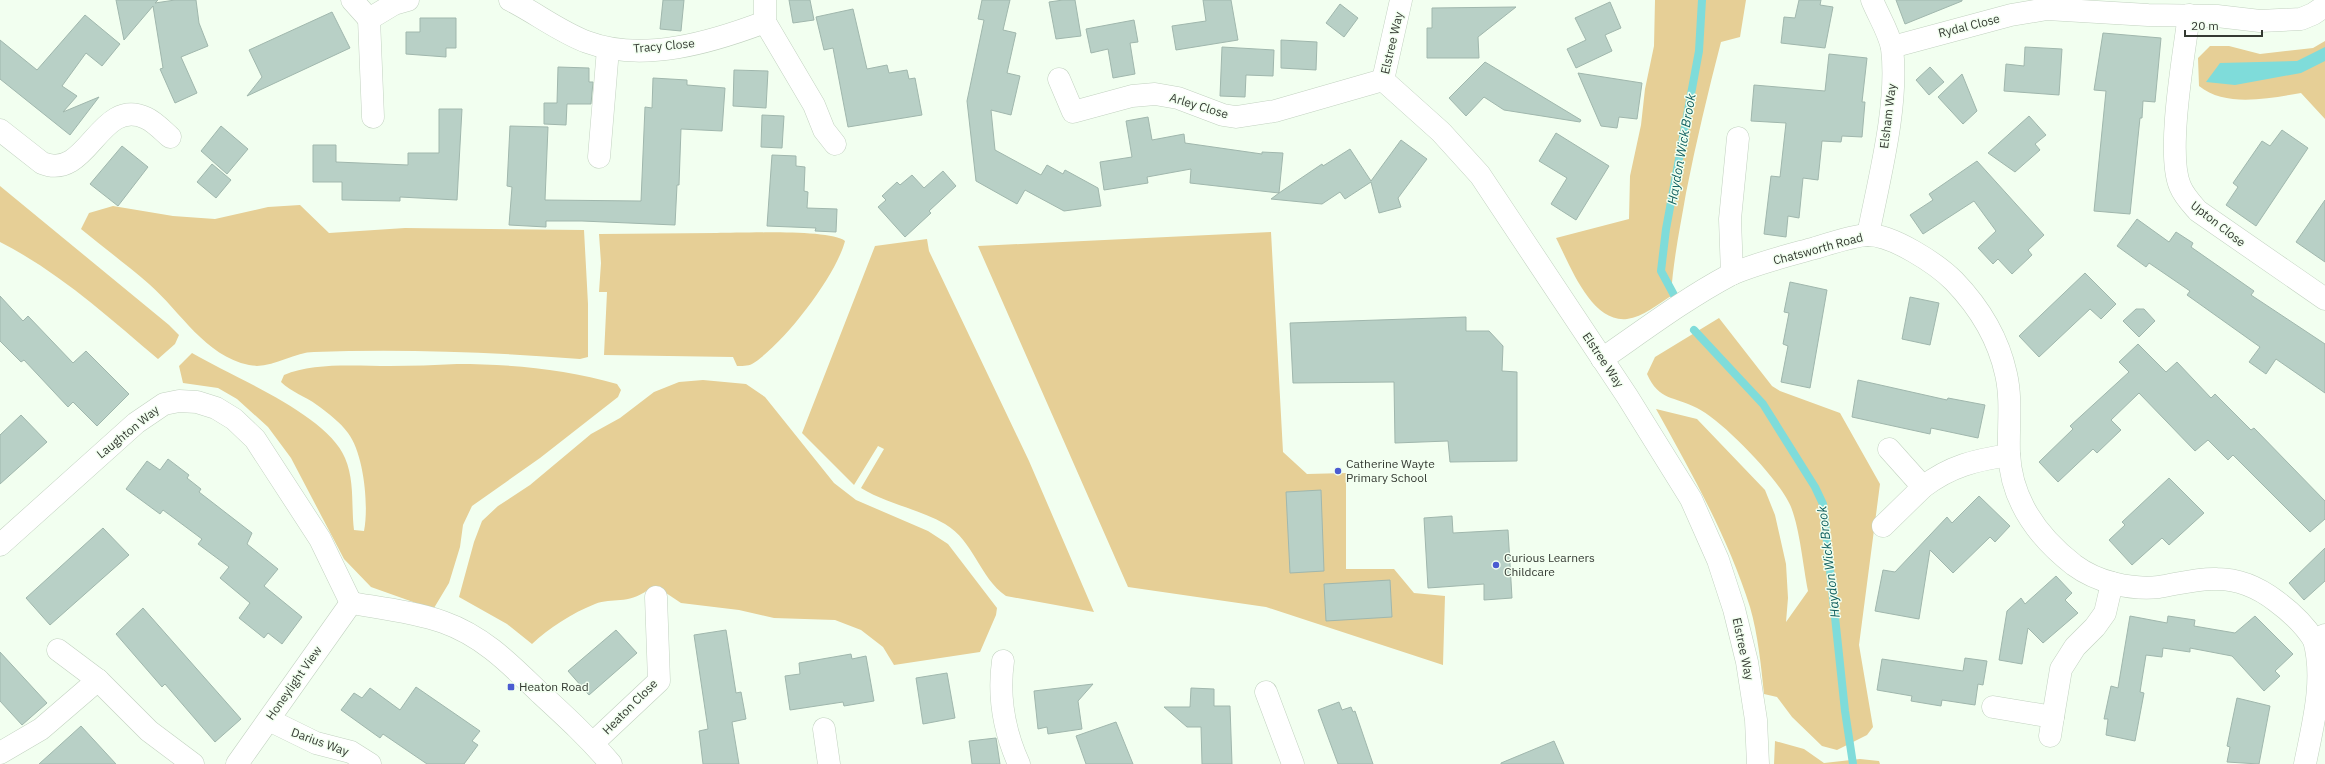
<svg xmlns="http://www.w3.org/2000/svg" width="2325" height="764" font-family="'IBM Plex Sans',sans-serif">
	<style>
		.green { fill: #e6cf96 }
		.water { fill: #7fdcda }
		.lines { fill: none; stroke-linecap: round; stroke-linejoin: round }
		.stream { stroke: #7fdcda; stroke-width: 8 }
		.building { fill: #b8d0c6; stroke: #a0b7ad }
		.minor-casing { stroke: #c2d2c0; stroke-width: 23 }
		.minor { stroke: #fff; stroke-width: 22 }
		.poi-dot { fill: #4b5cd1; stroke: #f2fff0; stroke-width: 1.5 }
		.labels { text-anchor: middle; stroke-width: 3; stroke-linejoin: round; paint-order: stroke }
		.street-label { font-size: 12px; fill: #343a32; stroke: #f2fff0 }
		.poi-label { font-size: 12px; fill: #343a32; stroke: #f2fff0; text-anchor: start }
		.water-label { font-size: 13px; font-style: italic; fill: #10605f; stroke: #f2fff0 }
	</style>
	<rect width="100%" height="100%" fill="#f2fff0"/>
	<g class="green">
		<path d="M1655 0H1746L1740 37 1721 42C1708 92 1696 142 1686 193 1680 228 1673 261 1671 296 1658 304 1643 317 1627 319 1591 323 1570 265 1556 238L1629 219 1630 176 1641 125 1645 89 1654 46Z"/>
		<path d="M2325 41V119L2301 93C2270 98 2226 108 2199 86L2198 58 2210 46H2229L2260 54 2313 48Z"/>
		<path d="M0 186 169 325 179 335 175 344 158 359C107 316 59 272 0 242Z"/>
		<path d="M300 205 329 233 405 228 584 230 588 304V357L580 359C492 352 402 349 314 352 293 352 270 370 249 365 205 356 181 312 149 284 127 265 103 247 81 229L89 213 113 206 173 216 215 219 268 207Z"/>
		<polygon points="1271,232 1283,452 1307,474 1346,473 1346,569 1394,569 1414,593 1445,596 1443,665 1266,607 1128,587 978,246"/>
		<path d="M717 233C741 233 830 229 845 241 836 276 783 345 752 364 748 366 741 366 737 366L733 357 604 355 607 292H599L601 263 599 234Z"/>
		<path d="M927 239 929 251 1029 461 1094 612 1006 596C979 577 974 541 945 524 919 509 887 504 861 488L884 449 878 446 854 485 802 433 875 246Z"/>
		<path d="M1719 318 1772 386 1780 391 1840 413 1880 484 1859 645 1873 727 1867 735 1837 750 1822 746 1792 717 1777 697 1764 694C1761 665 1758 635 1750 607 1728 537 1691 472 1656 409L1697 419 1765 490 1775 515 1786 564 1788 598 1786 622 1808 591C1803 566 1800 530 1791 507 1781 481 1722 420 1697 408 1674 396 1659 401 1647 374L1655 357Z"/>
		<path d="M192 353C233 377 328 415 345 458 355 481 351 507 354 530L364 531C369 506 364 454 348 433 340 422 328 413 317 405 305 396 291 392 281 382L284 375C313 362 358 366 390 366 412 366 435 365 457 364 510 364 566 369 617 384L621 390 618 397 540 458 472 506 463 525 460 547 449 583 434 608H430L371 587 344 559 291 458 268 427 237 399 218 388 183 383 179 366Z"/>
		<path d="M703 380 746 384 765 397 834 483 856 500 928 531 948 544 997 608 996 615 980 652 894 665 883 647 861 630 835 620 774 618 739 610 681 603 663 591 648 590C627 605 613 597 595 604 572 613 549 628 532 644L507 624 459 597 474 542 482 521 498 506 530 485 591 434 620 418 654 392 679 382Z"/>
		<polygon points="1775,741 1804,749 1824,763 1860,759 1879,761 1880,764 1774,764"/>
	</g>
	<polygon class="water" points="2325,47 2325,61 2301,73 2235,85 2206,82 2220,63 2297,61"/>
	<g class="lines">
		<g class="stream">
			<polyline points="1674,295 1661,271 1666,229 1699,51 1702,0"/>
			<polyline points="1694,330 1763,404 1815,487 1823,504 1845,711 1853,764"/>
		</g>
	</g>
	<g class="building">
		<polygon points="116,0 158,0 155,3 175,0 196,0 199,23 208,46 181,57 197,93 175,103 160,69 163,68 153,6 124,40"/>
		<polygon points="663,0 684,0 681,31 660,29"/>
		<polygon points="789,0 810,0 814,20 793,23"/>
		<polygon points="982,0 1010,0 1003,30 1016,33 1007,73 1020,76 1011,115 991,110 995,150 1041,175 1047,165 1063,174 1065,170 1098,188 1101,206 1064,211 1025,190 1017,204 976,181 967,101 984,20 978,19"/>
		<polygon points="1063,0 1075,0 1081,36 1056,39 1049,2"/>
		<polygon points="1203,0 1231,0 1238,40 1176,50 1172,26 1206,21"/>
		<polygon points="1799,0 1821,0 1820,5 1833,7 1825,48 1781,43 1784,17 1795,18"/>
		<polygon points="1896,0 1962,0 1962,1 1905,24"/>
		<polygon points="1610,2 1621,28 1605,35 1612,51 1576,68 1567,49 1586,40 1575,18"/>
		<polygon points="1340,4 1358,18 1344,37 1326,23"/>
		<polygon points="1516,7 1478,37 1479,58 1427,58 1427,28 1432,28 1432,8"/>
		<polygon points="853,9 867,69 887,65 889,73 907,70 909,79 915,78 922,115 848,127 833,48 824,50 816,17"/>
		<polygon points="332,12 350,48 247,96 262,77 249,50"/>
		<polygon points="85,15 120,44 102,66 86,53 62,86 77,96 63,112 99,97 70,135 0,79 0,40 37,70"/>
		<polygon points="420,18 456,18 456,48 446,48 446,57 406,54 406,32 420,32"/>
		<polygon points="1134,20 1138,42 1130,43 1135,74 1113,78 1108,49 1091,53 1086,29"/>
		<polygon points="2103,33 2161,38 2155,102 2143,101 2142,118 2140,118 2130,214 2094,211 2106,91 2094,90"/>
		<polygon points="1281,40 1317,42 1316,70 1281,68"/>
		<polygon points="1222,47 1274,50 1273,76 1246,75 1245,97 1220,96"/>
		<polygon points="2025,47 2062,49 2059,95 2004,91 2006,64 2024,66"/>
		<polygon points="1829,54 1867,58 1862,102 1865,102 1862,137 1842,136 1841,142 1822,141 1818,180 1803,178 1799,218 1788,216 1786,237 1764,234 1771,176 1780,177 1786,123 1751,121 1754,85 1825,91"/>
		<polygon points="1485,62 1581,120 1580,122 1504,110 1484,97 1466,116 1449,98"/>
		<polygon points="558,67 589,68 589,82 593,82 591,104 567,104 566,125 544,124 544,103 557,103"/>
		<polygon points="1930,67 1944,82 1929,95 1916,80"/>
		<polygon points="734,70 768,71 766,108 733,106"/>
		<polygon points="1578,73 1642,83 1637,119 1619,117 1617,128 1601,126"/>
		<polygon points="1962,74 1977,111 1963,124 1938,97"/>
		<polygon points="653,78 687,80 687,85 725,88 722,131 681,129 679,185 677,185 675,225 582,221 546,221 546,227 509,225 512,187 507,186 510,126 548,127 545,200 641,201 645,107 652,108"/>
		<polygon points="439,109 462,109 457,200 400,197 400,201 342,200 342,182 313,182 313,145 336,145 336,162 408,165 408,153 439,153"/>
		<polygon points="762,115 784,116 782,148 761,147"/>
		<polygon points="2029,116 2046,135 2035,144 2040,150 2015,172 1988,153"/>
		<polygon points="1148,117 1152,140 1184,134 1185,143 1262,154 1262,152 1283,153 1279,193 1322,164 1323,166 1350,149 1371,181 1401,140 1427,159 1398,198 1401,207 1379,213 1371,182 1345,199 1340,192 1322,204 1271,199 1279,193 1190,183 1191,169 1147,177 1148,183 1104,190 1100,162 1132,157 1126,121"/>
		<polygon points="221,126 248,149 227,174 201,151"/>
		<polygon points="2282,130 2308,148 2256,226 2226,205 2238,187 2233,183 2262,141 2270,146"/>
		<polygon points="1556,133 1609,166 1576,220 1551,204 1567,178 1539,161"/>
		<polygon points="122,146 148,167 118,206 90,184"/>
		<polygon points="772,155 796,156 796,166 805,167 804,191 808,192 807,208 837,209 836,232 815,231 816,228 767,226"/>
		<polygon points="1977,161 2044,235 2028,250 2032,255 2012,274 1998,259 1993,264 1978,248 1996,231 1974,201 1923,234 1910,215 1933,200 1929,194"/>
		<polygon points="212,164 231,180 216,198 197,182"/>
		<polygon points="943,171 956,186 929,211 931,213 905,237 878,207 886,200 882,196 897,182 900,185 912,175 924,188"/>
		<polygon points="2325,200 2325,262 2296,242"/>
		<polygon points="2137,219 2169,242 2176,232 2193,243 2191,247 2254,291 2251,295 2325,344 2325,393 2276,359 2266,374 2249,362 2260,347 2187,295 2190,291 2149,263 2146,267 2117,246"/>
		<polygon points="2085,273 2116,304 2101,319 2090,309 2039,357 2019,336"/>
		<polygon points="1790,282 1827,290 1810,388 1781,382 1788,346 1783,344 1789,313 1784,312"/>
		<polygon points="0,296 23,321 28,316 73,363 86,351 129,394 97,426 73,402 68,407 24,360 21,362 0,341"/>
		<polygon points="1910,297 1939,303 1930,345 1902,339"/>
		<polygon points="2136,309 2144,309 2155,321 2139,337 2123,321"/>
		<polygon points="1466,317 1466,331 1489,331 1503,346 1502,371 1517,372 1517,461 1450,462 1448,441 1395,443 1394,382 1293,383 1290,323"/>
		<polygon points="2138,344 2166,372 2177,362 2211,398 2215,394 2251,430 2254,428 2325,501 2325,519 2310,532 2233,455 2228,460 2208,440 2195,451 2139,393 2111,420 2121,430 2097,453 2093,449 2058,482 2039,462 2073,429 2070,426 2129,372 2119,362"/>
		<polygon points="1858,380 1947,400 1948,398 1985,405 1978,438 1931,428 1930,434 1852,417"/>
		<polygon points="21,415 47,442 0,484 0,435"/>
		<polygon points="168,459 189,475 187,478 201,489 199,492 252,533 247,544 278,569 264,586 302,617 282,644 268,633 264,638 239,618 250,603 220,578 229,567 198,544 202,539 163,510 160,514 126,489 147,461 160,470"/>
		<polygon points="2169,478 2204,513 2169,545 2162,538 2132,565 2109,540 2125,525 2122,522"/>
		<polygon points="1321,490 1324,571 1290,573 1286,492"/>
		<polygon points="1979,496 2010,526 1995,542 1990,537 1953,573 1930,550 1919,619 1875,611 1883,570 1895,572 1947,517 1952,523"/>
		<polygon points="1452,516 1453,533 1508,530 1512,598 1484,600 1484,584 1428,588 1424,518"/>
		<polygon points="103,528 129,555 50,625 26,598"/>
		<polygon points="2325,548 2325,581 2304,600 2289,583"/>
		<polygon points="2056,576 2072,593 2065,600 2078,613 2043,643 2028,628 2022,664 1999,660 2007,611 2021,598 2025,604"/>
		<polygon points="1390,580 1392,617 1326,621 1324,584"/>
		<polygon points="143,608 241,719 215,742 165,684 162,687 116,634"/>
		<polygon points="2130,616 2167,623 2168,616 2195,620 2194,626 2235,633 2255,616 2293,654 2275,671 2280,676 2264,691 2232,656 2190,648 2190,652 2163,648 2162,657 2146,655 2140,692 2144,693 2135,741 2106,735 2108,719 2104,719 2111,686 2118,688"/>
		<polygon points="616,630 637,653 589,695 568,671"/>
		<polygon points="726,630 736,693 741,692 746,719 732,722 739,764 703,764 699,731 708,729 694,635"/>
		<polygon points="0,652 47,703 22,725 0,701"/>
		<polygon points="851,654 852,659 866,656 874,701 844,706 843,702 790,710 785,676 800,674 799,663"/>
		<polygon points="1965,658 1987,661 1983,685 1978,684 1975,705 1942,700 1941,706 1911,701 1912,696 1877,690 1882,659 1963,671"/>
		<polygon points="947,673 955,718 923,724 916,678"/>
		<polygon points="1093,684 1078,701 1082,729 1048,734 1047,727 1038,729 1034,691"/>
		<polygon points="416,687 480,731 472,741 478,745 464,764 427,764 383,734 380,738 341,710 354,693 362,698 370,688 400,710"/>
		<polygon points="1191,688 1214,689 1214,706 1230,706 1232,764 1202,764 1201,727 1187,727 1164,707 1190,707"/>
		<polygon points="2237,698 2270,706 2259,764 2227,762 2230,747 2227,746"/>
		<polygon points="1339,702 1342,710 1351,707 1353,712 1355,711 1373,764 1338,764 1318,710"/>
		<polygon points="1116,722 1133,764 1086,764 1076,736"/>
		<polygon points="81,726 116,764 39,764"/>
		<polygon points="996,738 1000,764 972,764 969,741"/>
		<polygon points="1554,741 1564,764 1501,764 1501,763"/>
	</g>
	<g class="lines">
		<defs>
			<g id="minor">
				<polyline points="352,0 369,19 394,4 408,0"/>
				<path d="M510 0C536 13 560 32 587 42 643 63 712 42 765 22"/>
				<polyline points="765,0 765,22 814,105 824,130 835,144"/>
				<polyline points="1401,0 1383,80 1441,132 1480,175 1627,396 1691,499 1718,560 1734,609 1747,662 1756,720 1758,764"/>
				<path d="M2189 15C2184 54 2166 153 2180 186 2184 196 2191 203 2198 211L2325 299"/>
				<polyline points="369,19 373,117"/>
				<polyline points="1892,47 2011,15 2047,9 2148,15 2217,16 2260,21 2301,19 2313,14 2325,6"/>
				<polyline points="1059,79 1073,112 1132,96 1155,94 1178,98 1223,115 1236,117 1275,111 1383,80"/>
				<path d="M0 130 42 163C88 182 99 96 146 118 155 122 163 131 170 137"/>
				<polyline points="599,157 608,49"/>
				<path d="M1868 235C1879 179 1899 104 1892 48 1889 32 1878 15 1872 0"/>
				<polyline points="1732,274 1730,219 1738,138"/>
				<path d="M1602 359C1644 330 1685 299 1730 275 1753 264 1790 255 1815 248 1828 244 1856 235 1868 235 1893 235 1937 264 1954 281 1980 308 1998 337 2006 374 2012 400 2008 427 2009 453 2011 500 2038 537 2074 565 2097 582 2130 590 2159 587 2178 584 2197 578 2217 579 2239 579 2259 588 2276 601 2291 612 2304 624 2314 640L2325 635"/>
				<path d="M1889 449 1923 487C1950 466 1976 460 2009 455"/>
				<polyline points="1883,526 1923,487"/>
				<polyline points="0,545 136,423 164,404 179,401 197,402 216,408 234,419 255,439 320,539 351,603"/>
				<path d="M351 603C380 608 415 612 443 622 483 636 510 664 540 693 565 716 589 738 611 764"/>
				<polyline points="58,650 98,680 149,731 193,764"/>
				<path d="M1003 661C998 697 1004 731 1019 764"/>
				<polyline points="1266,692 1293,764"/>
				<polyline points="1993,707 2053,717 2050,736"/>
				<polyline points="2053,717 2061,669 2075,647 2095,627 2105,613 2112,583"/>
				<polyline points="269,720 316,743 351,752 370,764"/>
				<polyline points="824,729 829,764"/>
				<polyline points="593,743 659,681 656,597"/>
				<polyline points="0,753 41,729 98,680"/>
				<polyline points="237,764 351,603"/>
				<path d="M2305 764C2313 724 2325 680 2314 640"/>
			</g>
		</defs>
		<use href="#minor" class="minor-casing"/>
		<use href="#minor" class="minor"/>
	</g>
	<g class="poi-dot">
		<circle cx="1338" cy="471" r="4"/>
		<circle cx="1496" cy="565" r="4"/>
		<rect x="507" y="683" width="8" height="8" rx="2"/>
	</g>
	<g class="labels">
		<g class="street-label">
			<text transform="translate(1969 26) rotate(-14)" y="4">Rydal Close</text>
			<text transform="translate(1392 43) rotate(-77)" y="4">Elstree Way</text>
			<text transform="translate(664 46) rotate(-5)" y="4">Tracy Close</text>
			<text transform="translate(1199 106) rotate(17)" y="4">Arley Close</text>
			<text transform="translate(1888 116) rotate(-83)" y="4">Elsham Way</text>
			<text transform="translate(2218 224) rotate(38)" y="4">Upton Close</text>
			<text transform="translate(1818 249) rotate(-15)" y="4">Chatsworth Road</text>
			<text transform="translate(1603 360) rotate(56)" y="4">Elstree Way</text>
			<text transform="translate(128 432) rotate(-39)" y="4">Laughton Way</text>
			<text transform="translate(1743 649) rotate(78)" y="4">Elstree Way</text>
			<text transform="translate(294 683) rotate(-55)" y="4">Honeylight View</text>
			<text transform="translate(630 707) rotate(-45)" y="4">Heaton Close</text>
			<text transform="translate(320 742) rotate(20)" y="4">Darius Way</text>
		</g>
		<g class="poi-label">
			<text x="1346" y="468">Catherine Wayte<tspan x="1346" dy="14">Primary School</tspan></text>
			<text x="1504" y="562">Curious Learners<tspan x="1504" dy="14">Childcare</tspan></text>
			<text x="519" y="691">Heaton Road</text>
		</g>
		<g class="water-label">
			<text transform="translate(1681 149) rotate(-80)" y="5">Haydon Wick Brook</text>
			<text transform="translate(1828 562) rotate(-97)" y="5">Haydon Wick Brook</text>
		</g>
	</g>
	<path d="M2185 30v6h77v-6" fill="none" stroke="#343a32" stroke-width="2"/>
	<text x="2191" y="30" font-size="12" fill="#343a32" stroke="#f2fff0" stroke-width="3" paint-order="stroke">20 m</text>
</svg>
